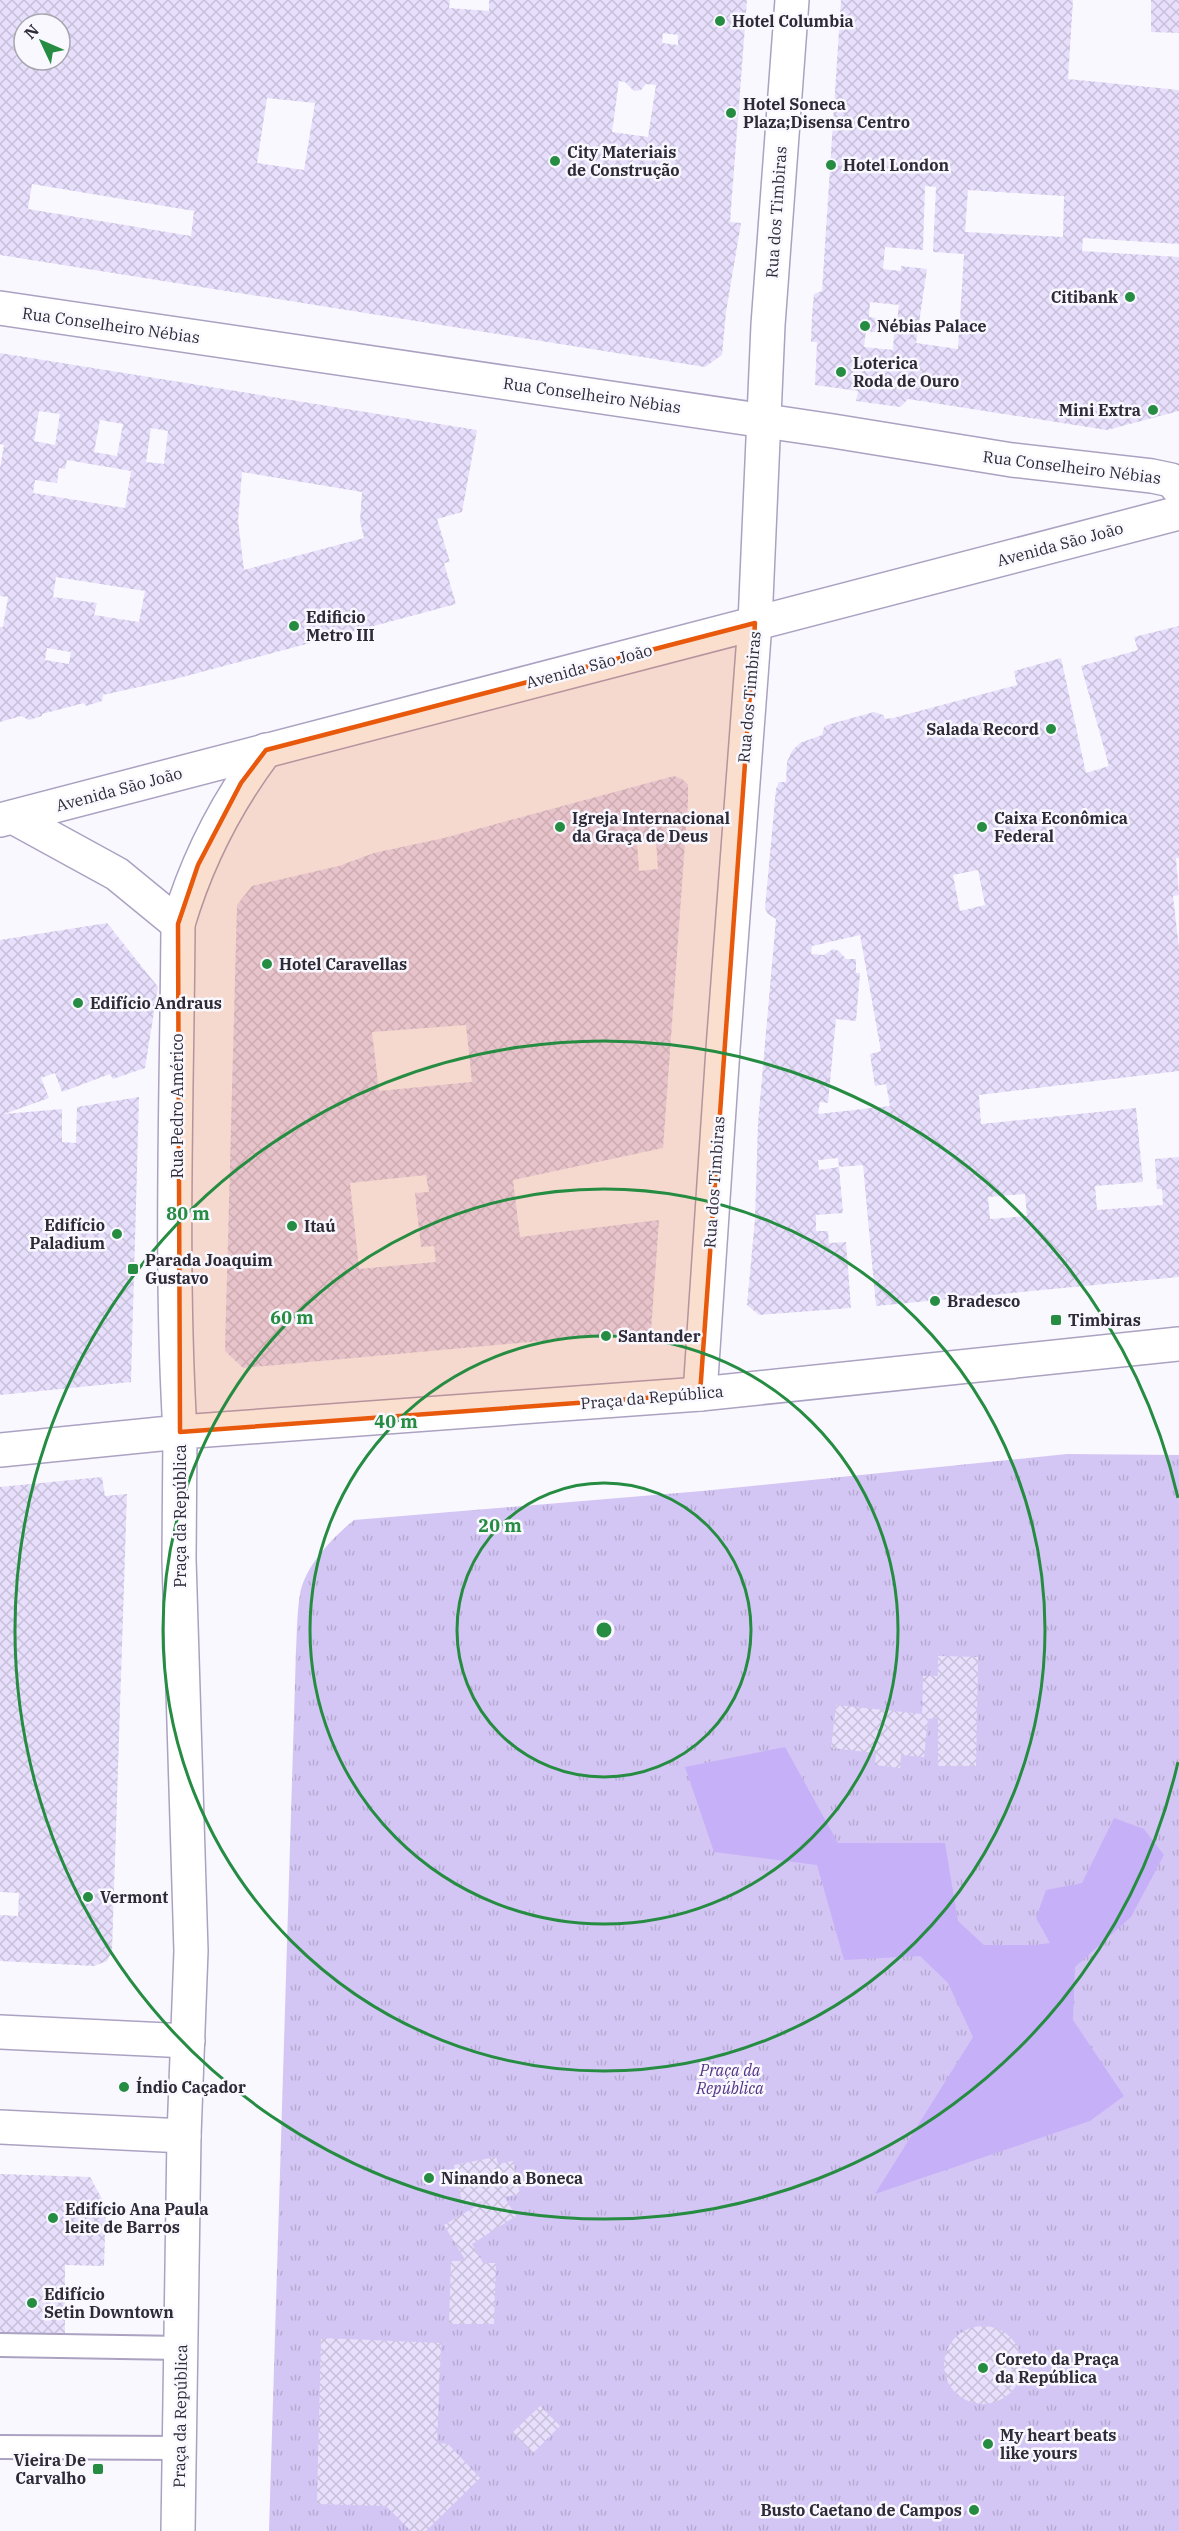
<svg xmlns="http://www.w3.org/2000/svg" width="1179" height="2531" font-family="'IBM Plex Serif',serif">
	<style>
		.grass { fill: url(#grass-tufts) }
		.water { fill: #c6b0f8 }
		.building { fill: url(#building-cross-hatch); fill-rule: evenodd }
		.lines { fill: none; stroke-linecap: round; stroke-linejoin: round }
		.service-casing { stroke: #aba2c2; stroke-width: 26 }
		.minor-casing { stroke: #aba2c2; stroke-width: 36 }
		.tertiary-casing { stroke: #aba2c2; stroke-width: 36 }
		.secondary-casing { stroke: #aba2c2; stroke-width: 36 }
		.primary-casing { stroke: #aba2c2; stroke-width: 36 }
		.service { stroke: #fff; stroke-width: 22 }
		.minor { stroke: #fff; stroke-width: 33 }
		.tertiary { stroke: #fff; stroke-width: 33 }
		.secondary { stroke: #fff; stroke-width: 33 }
		.primary { stroke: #fff; stroke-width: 33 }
		.marked { fill: #e8590c; fill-opacity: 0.2; stroke: #e8590c; stroke-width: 4.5; stroke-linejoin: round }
		.ring { fill: none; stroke: #258c42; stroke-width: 3 }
		.poi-dot { fill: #258c42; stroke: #f9f8ff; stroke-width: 2 }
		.labels { text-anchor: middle; stroke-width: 5; stroke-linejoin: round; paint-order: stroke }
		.poi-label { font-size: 16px; font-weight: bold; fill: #2e2a37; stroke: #f9f8ff; text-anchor: start }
		.street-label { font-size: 16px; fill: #2e2a37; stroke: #f9f8ff }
		.park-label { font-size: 16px; font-style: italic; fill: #553587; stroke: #f9f8ff }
		.centre { fill: #258c42; stroke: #f9f8ff; stroke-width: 3 }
		.ring-label { font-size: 18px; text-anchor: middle; font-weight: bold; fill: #258c42; stroke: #f9f8ff; stroke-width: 5; stroke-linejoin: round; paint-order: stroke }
	</style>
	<defs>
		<pattern id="grass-tufts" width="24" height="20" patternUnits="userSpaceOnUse" patternTransform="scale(1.5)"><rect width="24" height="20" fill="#d4c6f4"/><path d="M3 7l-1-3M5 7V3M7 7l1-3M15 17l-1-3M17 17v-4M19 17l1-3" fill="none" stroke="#b6aad2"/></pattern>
		<pattern id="building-cross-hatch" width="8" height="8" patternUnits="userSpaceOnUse" patternTransform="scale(1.5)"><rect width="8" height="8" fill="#e8dffd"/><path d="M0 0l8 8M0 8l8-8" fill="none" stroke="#c7c0d9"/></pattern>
	</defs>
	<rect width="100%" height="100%" fill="#f9f8ff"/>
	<path class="grass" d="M1067 1454 1179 1455V2531H269L296 1650C297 1632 297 1612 300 1594 305 1566 333 1537 354 1520L702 1491Z"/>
	<polygon class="water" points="785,1747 838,1843 945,1843 958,1921 984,1945 1035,1945 1050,1943 1036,1918 1046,1890 1082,1883 1114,1818 1144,1829 1164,1855 1131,1917 1075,1967 1073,2020 1124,2096 1090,2121 875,2194 973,2037 948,1983 920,1956 844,1960 817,1865 714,1852 685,1767"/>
	<g class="building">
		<path d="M0 0H450L449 8 489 11V0H747L730 222 741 223 726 312 722 355 705 367 0 255ZM24 24H60V60H24ZM663 33 678 35V45L662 43ZM619 81 625 82 634 91 641 90 646 84 656 85 648 137 612 132ZM267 98 315 103 304 170 257 163ZM32 184 194 211 191 236 28 209Z"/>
		<path d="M841 0H1073L1068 79 1179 90V244L1083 238 1082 251 1179 257V411L1107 430 908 399 900 407 856 401 858 391 815 385 817 342H811L812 315 814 294 822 291ZM925 186 936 187 933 252 964 254 958 349 916 343 927 269 901 266V271L883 269 885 247 923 250ZM968 190 1064 196 1063 237 965 232ZM870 302 899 305 897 321 869 317ZM866 331 894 334 893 350 864 347Z"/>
		<polygon points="1151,0 1179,0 1179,33 1151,32"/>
		<path d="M0 353 477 430 462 512 437 519 450 562 444 563 456 604 175 679 103 695 102 701 86 706 84 703 42 714V716L29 720 21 716 0 722V627H3L8 597 0 596V468L4 445 0 444ZM39 411 60 414 55 445 34 441ZM100 420 123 424 117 456 94 452ZM151 428 168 431 164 464 146 462ZM67 460 131 471 125 508 33 493 35 480 57 483 59 468 65 469ZM242 472 362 492 360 521 364 538 244 570 238 521ZM56 577 145 591 139 622 94 615 97 603 53 597ZM47 648 71 652 69 664 45 660Z"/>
		<path d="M1179 626V858H1176L1179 895 1173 896 1179 948V1071L979 1095 981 1124 1136 1108 1143 1182 1095 1186 1097 1210 1163 1205 1162 1189H1157L1155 1159 1179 1157V1277L876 1306 863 1165 839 1167 843 1213 816 1215V1231H828L829 1243 846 1242 851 1308 759 1315 747 1305 755 1219 758 1123 776 919 768 914 765 908 776 789 779 782H786L787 762 792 751 800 743 822 735 824 727 827 725 874 712 883 715 885 719 893 718 1017 685 1014 671 1061 658 1086 773 1109 766 1081 666 1138 650 1134 637ZM978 870 985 905 960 911 953 875ZM860 935 881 1051 870 1054 875 1086 886 1084 890 1106 818 1114 820 1102 828 1103 836 1019 856 1021 860 973H856V959H846L839 951 833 949 824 955 811 954 812 946ZM838 1158 839 1167 819 1170 818 1160ZM1025 1194 1027 1216 990 1219 988 1197Z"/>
		<path d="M674 776 682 779 688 785V801L663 1148 513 1180 520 1237 659 1220 651 1331 243 1368 225 1351 237 905 252 886 339 866 374 853 444 838ZM656 841 658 869 639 871 637 843ZM466 1025 472 1082 379 1091 372 1032ZM426 1175 429 1192 415 1193 421 1247 434 1246 436 1262 359 1269 350 1183Z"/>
		<polygon points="107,923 158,987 145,1068 113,1079 110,1074 62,1092 55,1073 41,1078 49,1098 4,1114 62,1109 62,1142 76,1143 77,1107 139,1097 131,1382 0,1395 0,940"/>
		<polygon points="102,1477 105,1496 127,1494 112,1951 107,1961 94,1966 0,1961 0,1915 18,1916 19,1893 0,1892 0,1487"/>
		<polygon points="938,1656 978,1657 976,1766 938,1766 938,1718 928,1719 924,1757 901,1755 900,1768 875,1765 876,1753 831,1748 836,1705 922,1714 923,1676 938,1676"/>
		<polygon points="496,2157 498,2164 513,2161 520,2194 504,2197 516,2216 472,2244 483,2263 496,2263 494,2324 449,2324 451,2261 466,2261 444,2225 485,2201 463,2206 454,2165"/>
		<polygon points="0,2174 90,2177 106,2206 104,2266 65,2265 65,2342 0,2341"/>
		<circle cx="983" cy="2365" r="39"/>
		<polygon points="321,2338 441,2343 437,2443 448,2444 480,2478 426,2531 411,2531 386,2506 317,2504"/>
		<polygon points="540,2406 560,2426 533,2453 512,2433"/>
	</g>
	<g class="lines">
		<defs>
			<g id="service">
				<polyline points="0,2345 181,2348"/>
				<polyline points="0,2447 179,2448"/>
			</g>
			<g id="minor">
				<polyline points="0,308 833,431 1012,460 1152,476 1171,480 1179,489"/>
				<polyline points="700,1394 723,1049 755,623"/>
			</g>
			<g id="tertiary">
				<polyline points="755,623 768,325 792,0"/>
				<polyline points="13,817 117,874 178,924"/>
				<path d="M0 1450 180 1432C170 1263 177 1093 178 924 197 860 226 803 266 750"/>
				<polyline points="0,2032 188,2041"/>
				<polyline points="0,2127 184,2136"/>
			</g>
			<polyline id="secondary" points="178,2531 184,2136 191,1951 179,1559 180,1432 700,1394 1179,1344"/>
			<polyline id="primary" points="0,820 1179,513"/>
		</defs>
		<use href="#service" class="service-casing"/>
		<use href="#minor" class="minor-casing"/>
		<use href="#tertiary" class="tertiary-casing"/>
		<use href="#secondary" class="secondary-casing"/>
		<use href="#primary" class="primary-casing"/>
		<use href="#service" class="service"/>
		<use href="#minor" class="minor"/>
		<use href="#tertiary" class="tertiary"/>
		<use href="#secondary" class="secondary"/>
		<use href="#primary" class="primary"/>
	</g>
	<path class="marked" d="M755 623 700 1394 180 1432 178 924 198 865 241 783 266 750Z"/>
	<g class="ring">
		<circle cx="604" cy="1630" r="147"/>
		<circle cx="604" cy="1630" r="294"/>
		<circle cx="604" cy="1630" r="441"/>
		<path d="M1178 1762A589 589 0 1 1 1178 1498"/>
	</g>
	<g class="poi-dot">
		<circle cx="720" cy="21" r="6"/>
		<circle cx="731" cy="113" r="6"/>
		<circle cx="555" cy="161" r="6"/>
		<circle cx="831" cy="165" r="6"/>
		<circle cx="1130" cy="297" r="6"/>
		<circle cx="865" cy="326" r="6"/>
		<circle cx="841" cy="372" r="6"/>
		<circle cx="1153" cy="410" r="6"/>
		<circle cx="294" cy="626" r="6"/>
		<circle cx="1051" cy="729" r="6"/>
		<circle cx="560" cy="827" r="6"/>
		<circle cx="982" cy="827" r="6"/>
		<circle cx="267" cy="964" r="6"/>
		<circle cx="78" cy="1003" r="6"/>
		<circle cx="292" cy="1226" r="6"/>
		<circle cx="117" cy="1234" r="6"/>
		<rect x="127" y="1263" width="12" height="12" rx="3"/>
		<circle cx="935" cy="1301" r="6"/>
		<rect x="1050" y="1314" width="12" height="12" rx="3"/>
		<circle cx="606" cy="1336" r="6"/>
		<circle cx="88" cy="1897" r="6"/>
		<circle cx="124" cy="2087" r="6"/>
		<circle cx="429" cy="2178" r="6"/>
		<circle cx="53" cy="2218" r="6"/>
		<circle cx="32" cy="2303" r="6"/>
		<circle cx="983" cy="2368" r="6"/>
		<circle cx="988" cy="2444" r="6"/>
		<rect x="92" y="2463" width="12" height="12" rx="3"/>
		<circle cx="974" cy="2510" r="6"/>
	</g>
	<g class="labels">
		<g class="poi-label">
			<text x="732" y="27">Hotel Columbia</text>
			<text x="743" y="110">Hotel Soneca<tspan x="743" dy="18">Plaza;Disensa Centro</tspan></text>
			<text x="567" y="158">City Materiais<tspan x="567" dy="18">de Construção</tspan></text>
			<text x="843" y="171">Hotel London</text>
			<text x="1118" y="303" text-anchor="end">Citibank</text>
			<text x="877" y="332">Nébias Palace</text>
			<text x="853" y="369">Loterica<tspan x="853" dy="18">Roda de Ouro</tspan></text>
			<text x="1141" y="416" text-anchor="end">Mini Extra</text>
			<text x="306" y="623">Edificio<tspan x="306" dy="18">Metro III</tspan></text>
			<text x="1039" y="735" text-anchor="end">Salada Record</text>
			<text x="572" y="824">Igreja Internacional<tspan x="572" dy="18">da Graça de Deus</tspan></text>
			<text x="994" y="824">Caixa Econômica<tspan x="994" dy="18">Federal</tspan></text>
			<text x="279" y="970">Hotel Caravellas</text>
			<text x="90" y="1009">Edifício Andraus</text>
			<text x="105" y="1231" text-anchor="end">Edifício<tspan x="105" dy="18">Paladium</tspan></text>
			<text x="304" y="1232">Itaú</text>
			<text x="145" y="1266">Parada Joaquim<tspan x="145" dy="18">Gustavo</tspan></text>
			<text x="947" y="1307">Bradesco</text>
			<text x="1068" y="1326">Timbiras</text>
			<text x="618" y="1342">Santander</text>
			<text x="100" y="1903">Vermont</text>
			<text x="136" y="2093">Índio Caçador</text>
			<text x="441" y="2184">Ninando a Boneca</text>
			<text x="65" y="2215">Edifício Ana Paula<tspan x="65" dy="18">leite de Barros</tspan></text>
			<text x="44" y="2300">Edifício<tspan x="44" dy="18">Setin Downtown</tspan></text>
			<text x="995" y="2365">Coreto da Praça<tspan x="995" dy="18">da República</tspan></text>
			<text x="1000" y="2441">My heart beats<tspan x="1000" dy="18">like yours</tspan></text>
			<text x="86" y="2466" text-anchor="end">Vieira De<tspan x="86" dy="18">Carvalho</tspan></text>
			<text x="962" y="2516" text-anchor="end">Busto Caetano de Campos</text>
		</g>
		<g class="street-label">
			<text transform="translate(776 212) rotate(-86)" y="6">Rua dos Timbiras</text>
			<text transform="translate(111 325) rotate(8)" y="6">Rua Conselheiro Nébias</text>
			<text transform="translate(592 395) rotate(8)" y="6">Rua Conselheiro Nébias</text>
			<text transform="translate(1072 467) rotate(7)" y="6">Rua Conselheiro Nébias</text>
			<text transform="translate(1060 544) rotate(-15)" y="6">Avenida São João</text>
			<text transform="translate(589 666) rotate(-15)" y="6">Avenida São João</text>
			<text transform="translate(749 697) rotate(-85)" y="6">Rua dos Timbiras</text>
			<text transform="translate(119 789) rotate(-15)" y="6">Avenida São João</text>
			<text transform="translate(177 1106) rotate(-90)" y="6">Rua Pedro Américo</text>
			<text transform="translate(714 1182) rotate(-86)" y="6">Rua dos Timbiras</text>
			<text transform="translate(652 1397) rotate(-5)" y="6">Praça da República</text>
			<text transform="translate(180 1516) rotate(-90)" y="6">Praça da República</text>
			<text transform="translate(180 2416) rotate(-89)" y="6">Praça da República</text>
		</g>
		<g class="park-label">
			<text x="730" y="2076">Praça da<tspan x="730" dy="18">República</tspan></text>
		</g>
	</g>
	<circle cx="604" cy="1630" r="9" class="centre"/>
	<g class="ring-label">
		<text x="188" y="1220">80 m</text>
		<text x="292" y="1324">60 m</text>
		<text x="396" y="1428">40 m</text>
		<text x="500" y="1532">20 m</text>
	</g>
	<g transform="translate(42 42) rotate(314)"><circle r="28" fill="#f9f8ff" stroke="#a8a6af" stroke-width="1.5"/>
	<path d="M0-4.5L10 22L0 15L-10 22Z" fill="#258c42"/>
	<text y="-9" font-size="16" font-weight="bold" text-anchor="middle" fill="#2e2a37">N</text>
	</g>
</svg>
